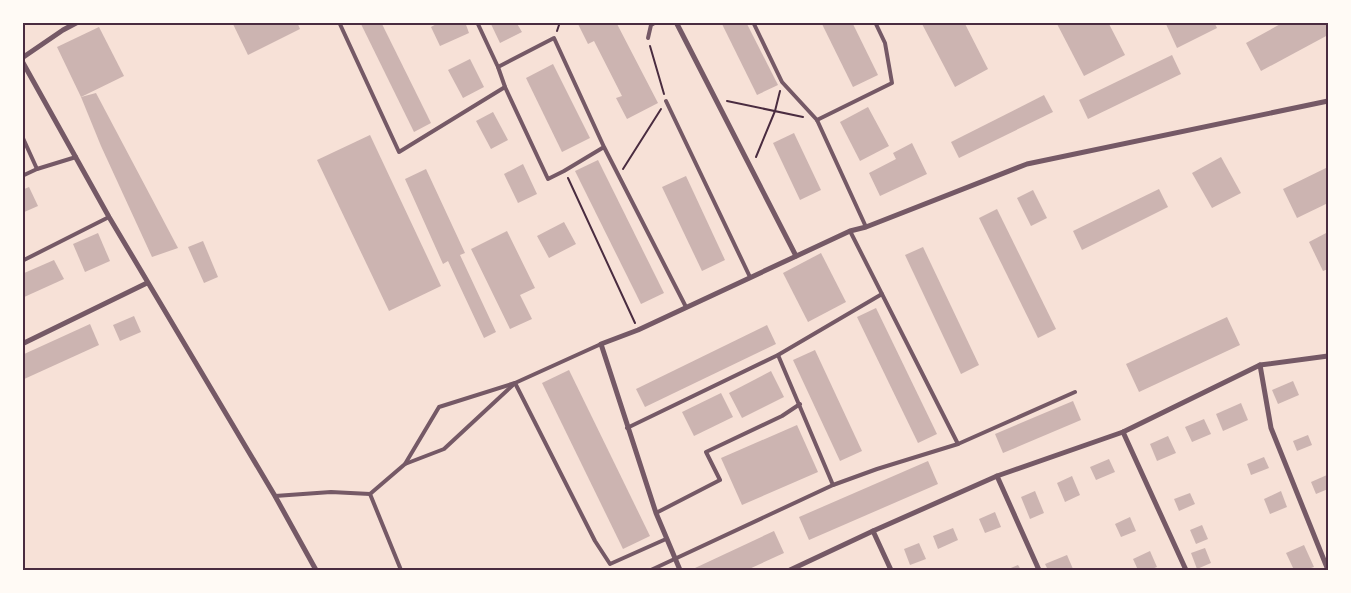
<svg xmlns="http://www.w3.org/2000/svg" width="1351" height="593" font-family="Spectral,serif">
	<style>
		.building { fill: #ccb4b1 }
		.lines { fill: none; stroke-linecap: round; stroke-linejoin: round }
		.path { stroke: #4a2c40; stroke-width: 2 }
		.service { stroke: #755966; stroke-width: 4 }
		.minor { stroke: #755966; stroke-width: 5 }
		.neatline { fill: none; stroke: #4a2c40; stroke-width: 2 }
	</style>
	<rect width="100%" height="100%" fill="#f7e1d7"/>
	<g class="building">
		<polygon points="232,22 297,22 300,29 248,55"/>
		<polygon points="360,22 381,22 431,123 414,132"/>
		<polygon points="440,22 465,22 469,33 440,46 431,27"/>
		<polygon points="490,22 516,22 522,32 500,43"/>
		<polygon points="580,22 616,22 658,103 627,119 616,98 622,96 594,41 588,44 578,24"/>
		<polygon points="721,22 746,22 778,85 757,95"/>
		<polygon points="821,22 852,22 878,75 853,87"/>
		<polygon points="921,22 964,22 988,69 955,87"/>
		<polygon points="1056,22 1108,22 1125,55 1084,76"/>
		<polygon points="1165,22 1214,22 1217,28 1177,48"/>
		<polygon points="1284,22 1328,22 1328,35 1261,71 1246,43"/>
		<polygon points="99,27 124,76 81,97 57,47"/>
		<polygon points="1172,55 1181,74 1088,119 1079,100"/>
		<polygon points="470,59 484,87 463,98 448,70"/>
		<polygon points="553,64 590,138 562,152 526,78"/>
		<polygon points="96,93 178,248 152,257 101,146 81,97"/>
		<polygon points="1044,95 1053,112 959,158 951,142"/>
		<polygon points="868,107 889,146 860,161 840,122"/>
		<polygon points="493,112 508,140 491,149 476,121"/>
		<polygon points="794,133 821,190 800,200 773,143"/>
		<polygon points="370,135 441,286 389,311 317,160"/>
		<polygon points="912,143 927,174 880,196 869,173 896,159 893,153"/>
		<polygon points="1221,157 1241,193 1212,208 1192,173"/>
		<polygon points="598,160 664,293 641,304 575,171"/>
		<polygon points="523,164 537,194 518,203 504,174"/>
		<polygon points="1328,167 1328,203 1297,218 1283,189"/>
		<polygon points="426,169 465,253 460,255 496,332 484,338 448,261 443,264 405,179"/>
		<polygon points="686,176 725,260 702,271 662,187"/>
		<polygon points="29,187 38,206 22,213 22,190"/>
		<polygon points="1159,189 1168,207 1082,250 1073,231"/>
		<polygon points="1033,190 1047,218 1031,226 1017,198"/>
		<polygon points="997,209 1056,329 1038,338 979,218"/>
		<polygon points="564,222 576,244 549,258 537,236"/>
		<polygon points="507,231 535,288 520,295 532,319 510,329 471,249"/>
		<polygon points="1328,232 1328,269 1323,271 1309,242"/>
		<polygon points="98,233 110,261 85,272 73,244"/>
		<polygon points="203,241 218,277 204,283 188,247"/>
		<polygon points="923,247 979,365 961,374 905,255"/>
		<polygon points="821,253 846,302 808,322 783,273"/>
		<polygon points="54,260 64,279 22,298 22,274"/>
		<polygon points="876,308 937,434 918,443 857,317"/>
		<polygon points="134,316 141,332 120,341 113,325"/>
		<polygon points="1227,317 1240,345 1139,392 1126,364"/>
		<polygon points="90,324 99,345 22,380 22,355"/>
		<polygon points="767,325 776,344 645,407 636,389"/>
		<polygon points="815,350 862,451 840,461 793,360"/>
		<polygon points="569,370 650,536 623,549 542,383"/>
		<polygon points="771,371 784,397 742,418 729,393"/>
		<polygon points="1293,381 1299,395 1278,404 1272,390"/>
		<polygon points="721,393 733,417 694,436 682,412"/>
		<polygon points="1073,401 1081,420 1003,453 995,434"/>
		<polygon points="1241,403 1248,420 1223,431 1216,414"/>
		<polygon points="1204,419 1211,434 1192,442 1185,427"/>
		<polygon points="797,425 818,472 742,505 721,458"/>
		<polygon points="1308,435 1312,445 1297,451 1293,441"/>
		<polygon points="1168,436 1176,453 1157,461 1150,444"/>
		<polygon points="1264,457 1269,468 1251,475 1247,464"/>
		<polygon points="1109,459 1115,472 1096,480 1090,467"/>
		<polygon points="928,461 938,484 809,540 799,517"/>
		<polygon points="1327,475 1328,489 1316,494 1311,482"/>
		<polygon points="1072,476 1080,495 1065,502 1057,483"/>
		<polygon points="1035,491 1044,513 1030,519 1021,497"/>
		<polygon points="1281,491 1287,507 1270,514 1264,499"/>
		<polygon points="1190,493 1195,504 1179,511 1174,499"/>
		<polygon points="995,512 1001,527 985,533 979,519"/>
		<polygon points="1130,517 1136,531 1121,537 1115,524"/>
		<polygon points="1202,525 1208,539 1196,544 1190,530"/>
		<polygon points="953,528 958,540 938,549 933,536"/>
		<polygon points="774,531 784,553 747,570 696,570 695,568"/>
		<polygon points="919,543 926,559 910,565 904,549"/>
		<polygon points="1304,545 1314,567 1305,570 1294,570 1286,553"/>
		<polygon points="1205,548 1211,563 1197,569 1191,553"/>
		<polygon points="1150,551 1157,567 1149,570 1138,570 1133,559"/>
		<polygon points="1067,555 1073,569 1069,570 1048,570 1045,564"/>
		<polygon points="1018,565 1021,570 1006,570"/>
	</g>
	<g class="lines">
		<g class="path">
			<polyline points="557,31 560,22"/>
			<polyline points="650,46 664,94"/>
			<polyline points="727,101 803,117"/>
			<polyline points="756,157 775,111 780,91"/>
			<polyline points="623,169 661,109"/>
			<polyline points="568,178 635,323"/>
		</g>
		<g class="service">
			<polyline points="339,22 399,152 505,87"/>
			<polyline points="477,22 498,67"/>
			<polyline points="753,22 782,82 817,120 866,227"/>
			<polyline points="648,38 651,25 656,22"/>
			<polyline points="666,101 750,277"/>
			<polyline points="817,120 892,83 885,43 875,22"/>
			<polyline points="22,136 37,169"/>
			<polyline points="604,147 554,38 498,67 505,87 548,179 564,171 604,147 686,307"/>
			<polyline points="22,176 37,169 76,157"/>
			<polyline points="850,231 958,444"/>
			<polyline points="22,261 109,217"/>
			<polyline points="601,344 515,383 595,541 610,564 666,539"/>
			<polyline points="778,355 833,485"/>
			<polyline points="627,428 778,355 882,294"/>
			<polyline points="405,464 444,449 514,384"/>
			<polyline points="370,494 401,570"/>
			<polyline points="275,496 331,492 370,494 405,464 439,407 515,383"/>
			<polyline points="656,513 720,480 706,452 782,416 800,404"/>
			<polyline points="651,570 833,485 877,469 958,444 1075,392"/>
		</g>
		<g class="minor">
			<polyline points="676,22 796,256"/>
			<polyline points="22,58 63,30 78,22"/>
			<polyline points="22,61 109,217 275,496 316,570"/>
			<polyline points="22,344 147,283"/>
			<polyline points="1260,365 1271,428 1328,570"/>
			<polyline points="1123,432 1186,570"/>
			<polyline points="997,476 1039,570"/>
			<polyline points="873,531 891,570"/>
			<polyline points="680,570 656,513 601,344 638,330 850,231 866,227 1027,164 1328,101"/>
			<polyline points="790,570 873,531 997,476 1123,432 1260,365 1328,356"/>
		</g>
	</g>
	<rect width="1351" height="593" fill="none" stroke="#fffaf5" stroke-width="48"/>
	<rect x="24" y="24" width="1303" height="545" class="neatline"/>
</svg>
